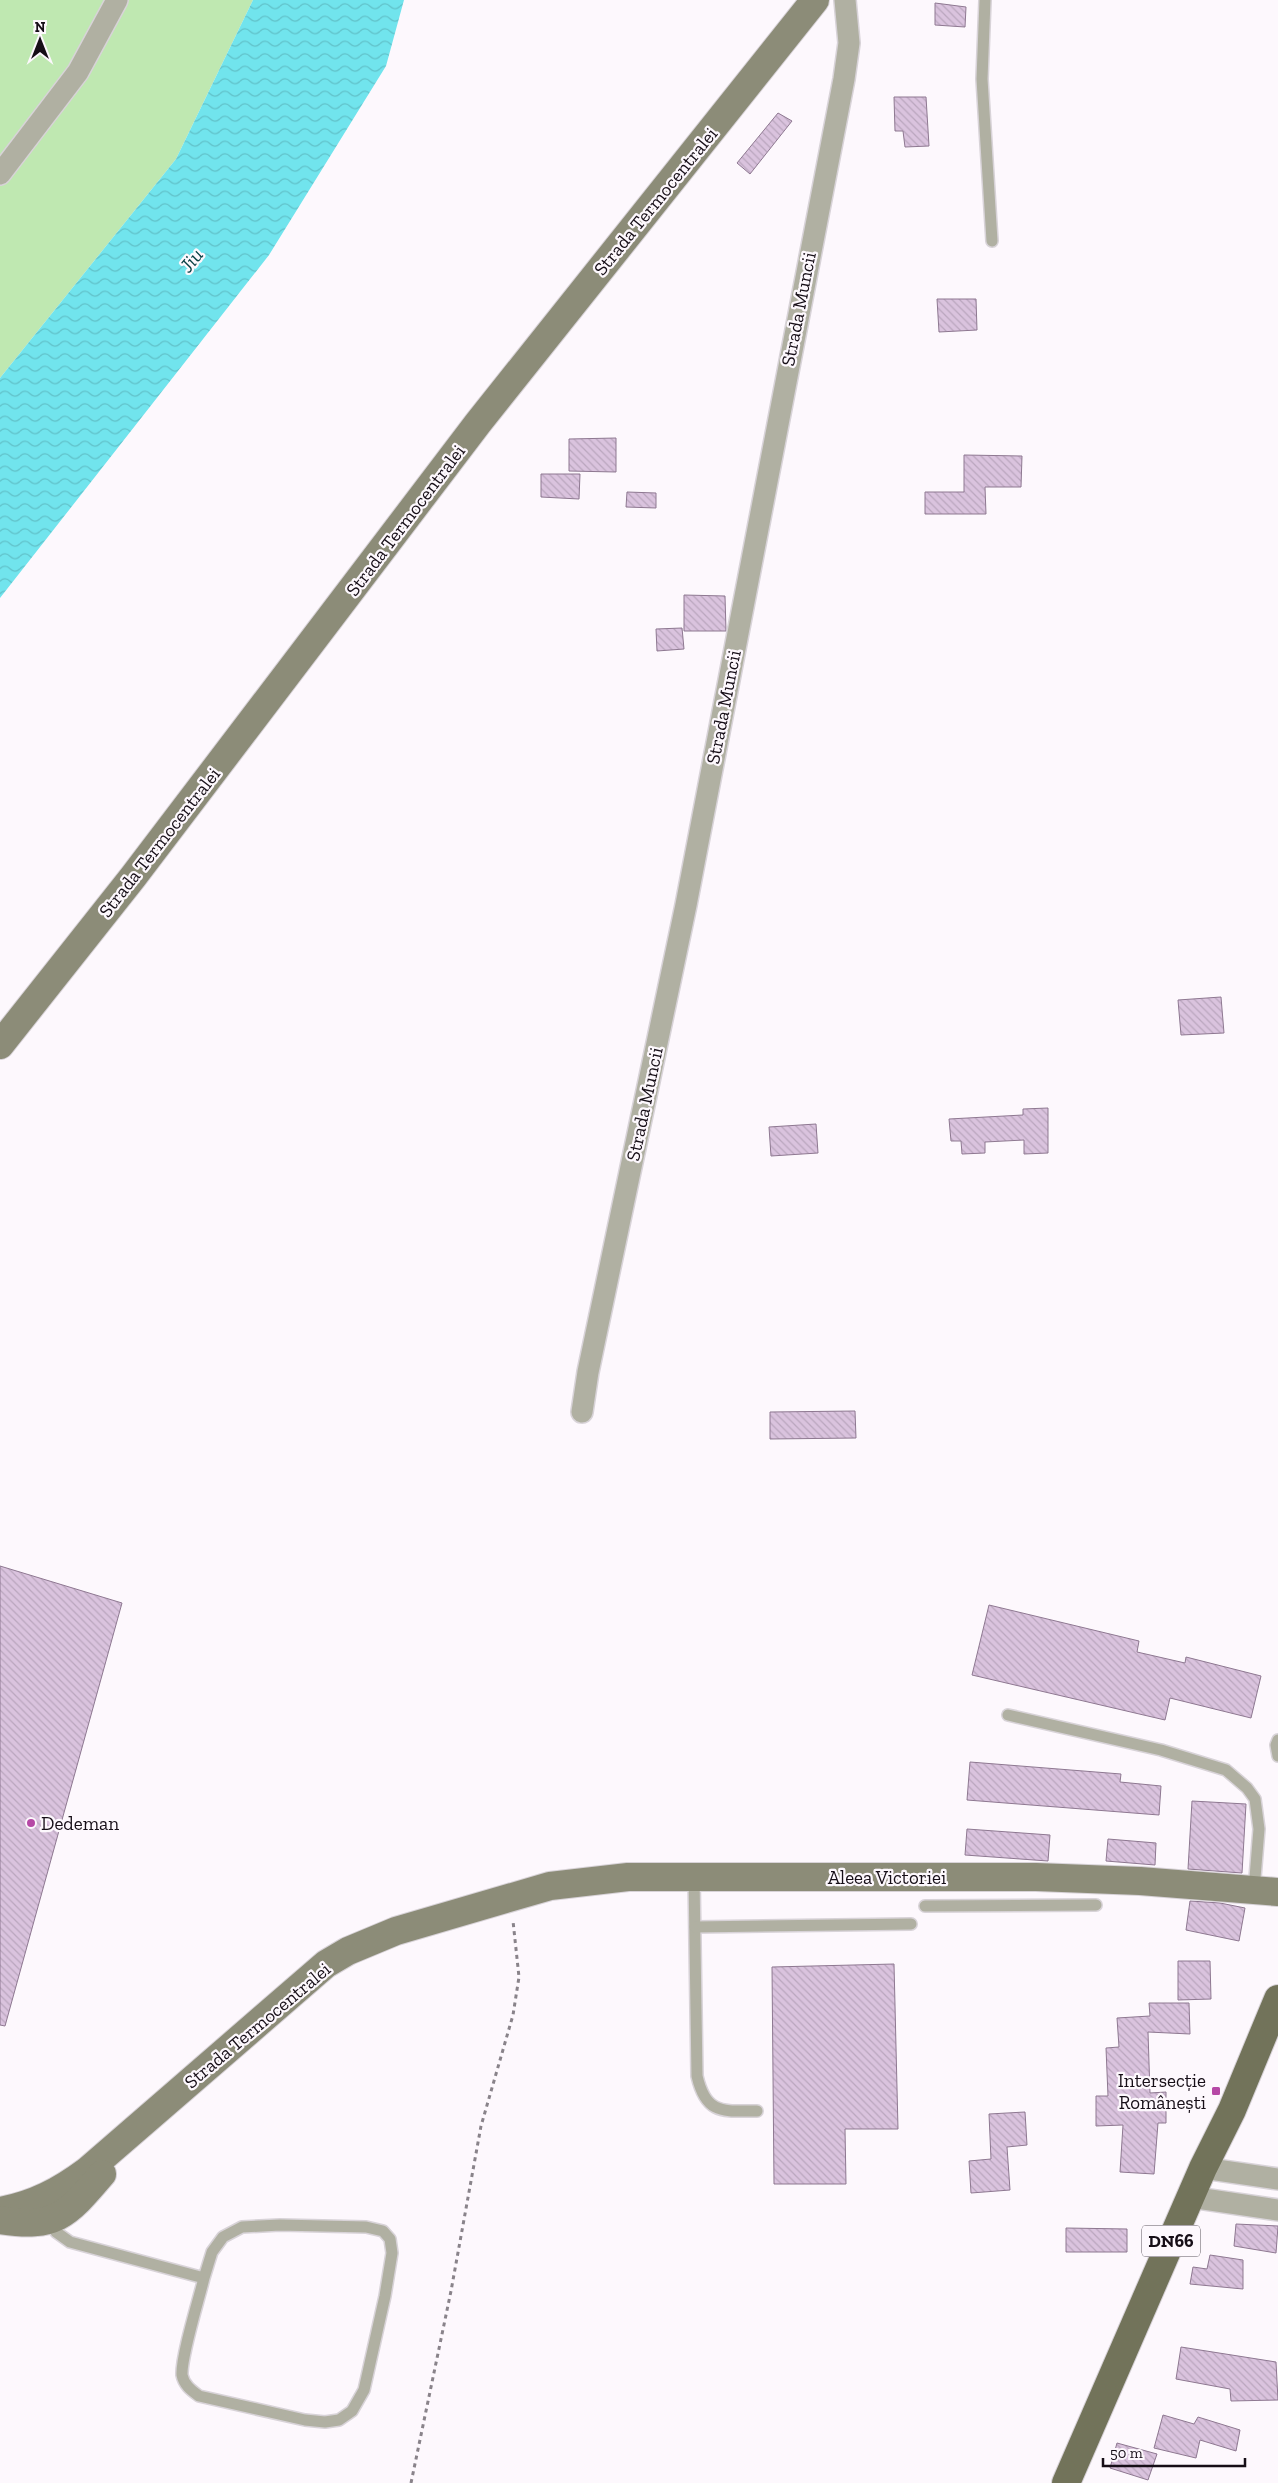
<svg xmlns="http://www.w3.org/2000/svg" width="1278" height="2483" font-family="'Zilla Slab',serif">
	<style>
		.grass { fill: #bfe8b1 }
		.water { fill: url(#water-waves) }
		.building { fill: url(#building-back-hatch); stroke: #8e7891 }
		.lines { fill: none; stroke-linecap: round; stroke-linejoin: round }
		.lane-casing { stroke: #d8d3d8; stroke-width: 14 }
		.street-casing { stroke: #d8d3d8; stroke-width: 24 }
		.secondary-casing { stroke: #d8d3d8; stroke-width: 30 }
		.primary-casing { stroke: #d8d3d8; stroke-width: 30 }
		.path { stroke: #89838a; stroke-width: 3; stroke-dasharray: 4 4; stroke-linecap: butt }
		.lane { stroke: #b0b0a2; stroke-width: 11 }
		.street { stroke: #b0b0a2; stroke-width: 21 }
		.secondary { stroke: #8c8c78; stroke-width: 28 }
		.primary { stroke: #72735a; stroke-width: 28 }
		.poi-dot { fill: #b648a6; stroke: #fdf8fd; stroke-width: 2 }
		.labels { text-anchor: middle; stroke-width: 4.5; stroke-linejoin: round; paint-order: stroke }
		.shield { fill: #fdf8fd; stroke: #5b545c; stroke-width: 1 }
		.shield-label { font-size: 18px; font-weight: bold; fill: #160e17 }
		.street-label { font-size: 19px; fill: #160e17; stroke: #fdf8fd }
		.poi-label { font-size: 19px; fill: #160e17; stroke: #fdf8fd; text-anchor: start }
		.water-label { font-size: 20px; font-style: italic; fill: #0a4145; stroke: #fdf8fd }
	</style>
	<defs>
		<pattern id="water-waves" width="16" height="10" patternUnits="userSpaceOnUse" patternTransform="scale(1.25)"><rect width="16" height="10" fill="#71e4ed"/><path d="M0 5q4-4 8 0t8 0" fill="none" stroke="#61c2ca"/></pattern>
		<pattern id="building-back-hatch" width="6" height="6" patternUnits="userSpaceOnUse" patternTransform="scale(1.25)"><rect width="6" height="6" fill="#dac3de"/><path d="M-1 5l2 2M0 0l6 6M5-1l2 2" fill="none" stroke="#baa6be"/></pattern>
	</defs>
	<rect width="100%" height="100%" fill="#fdf8fd"/>
	<polygon class="grass" points="0,0 253,0 176,159 0,378"/>
	<polygon class="water" points="253,0 404,0 386,66 269,255 0,598 0,378 176,159"/>
	<g class="building">
		<polygon points="935,3 966,7 965,27 935,25"/>
		<polygon points="894,97 926,97 929,146 905,147 903,131 895,131"/>
		<polygon points="778,113 792,121 750,174 737,163"/>
		<polygon points="937,299 976,299 977,330 939,332"/>
		<polygon points="616,438 616,472 569,471 569,439"/>
		<polygon points="964,455 1022,456 1021,487 985,487 986,514 925,514 925,492 964,492"/>
		<polygon points="541,474 580,474 579,499 541,497"/>
		<polygon points="627,492 656,493 656,508 626,507"/>
		<polygon points="684,595 725,596 726,631 684,631"/>
		<polygon points="682,628 684,649 657,651 656,629"/>
		<polygon points="1221,997 1224,1033 1181,1035 1178,1000"/>
		<polygon points="1048,1108 1048,1153 1024,1154 1024,1140 985,1142 985,1153 962,1154 961,1141 951,1141 949,1119 1023,1115 1023,1109"/>
		<polygon points="816,1124 818,1153 771,1156 769,1127"/>
		<polygon points="855,1411 856,1438 770,1439 770,1412"/>
		<polygon points="0,1566 122,1603 5,2026 0,2025"/>
		<polygon points="989,1605 1139,1641 1137,1652 1185,1663 1186,1657 1261,1676 1251,1718 1170,1698 1165,1720 972,1675"/>
		<polygon points="970,1762 1121,1774 1120,1782 1161,1786 1159,1815 967,1800"/>
		<polygon points="1192,1801 1246,1804 1242,1873 1188,1869"/>
		<polygon points="967,1829 1050,1835 1048,1861 965,1855"/>
		<polygon points="1108,1839 1156,1843 1155,1865 1106,1861"/>
		<polygon points="1190,1901 1220,1903 1245,1908 1239,1941 1186,1930"/>
		<polygon points="1178,1961 1210,1961 1211,1999 1178,2000"/>
		<polygon points="894,1964 898,2129 845,2129 846,2184 774,2184 772,1967"/>
		<polygon points="1149,2003 1189,2003 1190,2034 1148,2032 1150,2093 1166,2092 1166,2123 1158,2123 1154,2174 1120,2172 1123,2125 1096,2126 1096,2096 1108,2096 1106,2048 1119,2047 1117,2018 1150,2016"/>
		<polygon points="1025,2112 1027,2145 1007,2147 1010,2190 971,2193 969,2161 991,2159 989,2114"/>
		<polygon points="1236,2224 1278,2226 1276,2253 1234,2246"/>
		<polygon points="1066,2228 1127,2229 1127,2252 1066,2252"/>
		<polygon points="1210,2255 1243,2260 1243,2289 1190,2284 1193,2267 1207,2269"/>
		<polygon points="1181,2347 1276,2362 1278,2400 1231,2401 1230,2389 1176,2379"/>
		<polygon points="1163,2415 1194,2424 1198,2417 1240,2430 1236,2451 1200,2440 1196,2458 1154,2448"/>
		<polygon points="1117,2443 1157,2454 1148,2480 1110,2468"/>
	</g>
	<g class="lines">
		<defs>
			<g id="lane">
				<polyline points="985,0 982,79 992,241"/>
				<polyline points="1008,1715 1161,1750 1226,1770 1247,1788 1255,1799 1259,1829 1254,1890"/>
				<polyline points="1278,1740 1276,1745 1278,1756"/>
				<path d="M694 1877 697 2076C706 2115 723 2111 757 2111"/>
				<polyline points="925,1906 1096,1905"/>
				<polyline points="695,1927 911,1924"/>
				<path d="M49 2220 56 2232 70 2242 204 2278 212 2252 223 2237 242 2227 280 2225 366 2227 383 2231 390 2239 392 2253 385 2296 364 2390 352 2411 339 2420 325 2422 305 2420 199 2396C191 2390 184 2385 182 2375 181 2356 199 2299 204 2278"/>
			</g>
			<g id="street">
				<polyline points="0,174 78,72 117,0"/>
				<polyline points="582,1412 588,1372 686,905 844,79 849,43 845,0"/>
				<polyline points="1203,2168 1278,2179"/>
				<polyline points="1190,2197 1278,2210"/>
			</g>
			<g id="secondary">
				<polyline points="0,1045 133,877 478,423 815,0"/>
				<path d="M0 2211C34 2205 60 2191 87 2171L326 1964 348 1951 396 1931 550 1886 628 1877H1036L1140 1881 1278 1892"/>
				<path d="M0 2220C56 2229 67 2215 102 2174"/>
			</g>
			<polyline id="primary" points="1066,2483 1203,2168 1232,2110 1278,1999"/>
		</defs>
		<use href="#lane" class="lane-casing"/>
		<use href="#street" class="street-casing"/>
		<use href="#secondary" class="secondary-casing"/>
		<use href="#primary" class="primary-casing"/>
		<polyline class="path" points="411,2483 451,2291 481,2126 513,2015 519,1977 513,1921"/>
		<use href="#lane" class="lane"/>
		<use href="#street" class="street"/>
		<use href="#secondary" class="secondary"/>
		<use href="#primary" class="primary"/>
	</g>
	<g class="poi-dot">
		<circle cx="31" cy="1823" r="5"/>
		<rect x="1211" y="2086" width="10" height="10" rx="2.5"/>
	</g>
	<g class="labels">
		<rect class="shield" x="1142" y="2225.5" width="58" height="31" rx="4"/>
		<g class="shield-label">
			<text x="1171" y="2247">DN66</text>
		</g>
		<g class="street-label">
			<text transform="translate(655 201) rotate(-51)" y="7">Strada Termocentralei</text>
			<text transform="translate(798 309) rotate(-79)" y="7">Strada Muncii</text>
			<text transform="translate(405 520) rotate(-53)" y="7">Strada Termocentralei</text>
			<text transform="translate(723 707) rotate(-79)" y="7">Strada Muncii</text>
			<text transform="translate(159 842) rotate(-52)" y="7">Strada Termocentralei</text>
			<text transform="translate(644 1104) rotate(-78)" y="7">Strada Muncii</text>
			<text x="887" y="1884">Aleea Victoriei</text>
			<text transform="translate(257 2025) rotate(-40)" y="7">Strada Termocentralei</text>
		</g>
		<g class="poi-label">
			<text x="41" y="1830">Dedeman</text>
			<text x="1206" y="2087" text-anchor="end">Intersecție<tspan x="1206" dy="22">Românești</tspan></text>
		</g>
		<g class="water-label">
			<text transform="translate(191 260) rotate(-51)" y="7">Jiu</text>
		</g>
	</g>
	<g transform="translate(40 40)" stroke="#fdf8fd" stroke-width="4" paint-order="stroke">
	<path d="M0-4L9 19L0 12L-9 19Z" fill="#160e17"/>
	<text y="-8" font-size="14" font-weight="bold" text-anchor="middle" fill="#160e17">N</text>
	</g>
	<path d="M1103 2458v8h142v-8" fill="none" stroke="#160e17" stroke-width="2.5"/>
	<text x="1110" y="2458" font-size="15" fill="#160e17" stroke="#fdf8fd" stroke-width="4" paint-order="stroke">50 m</text>
</svg>
